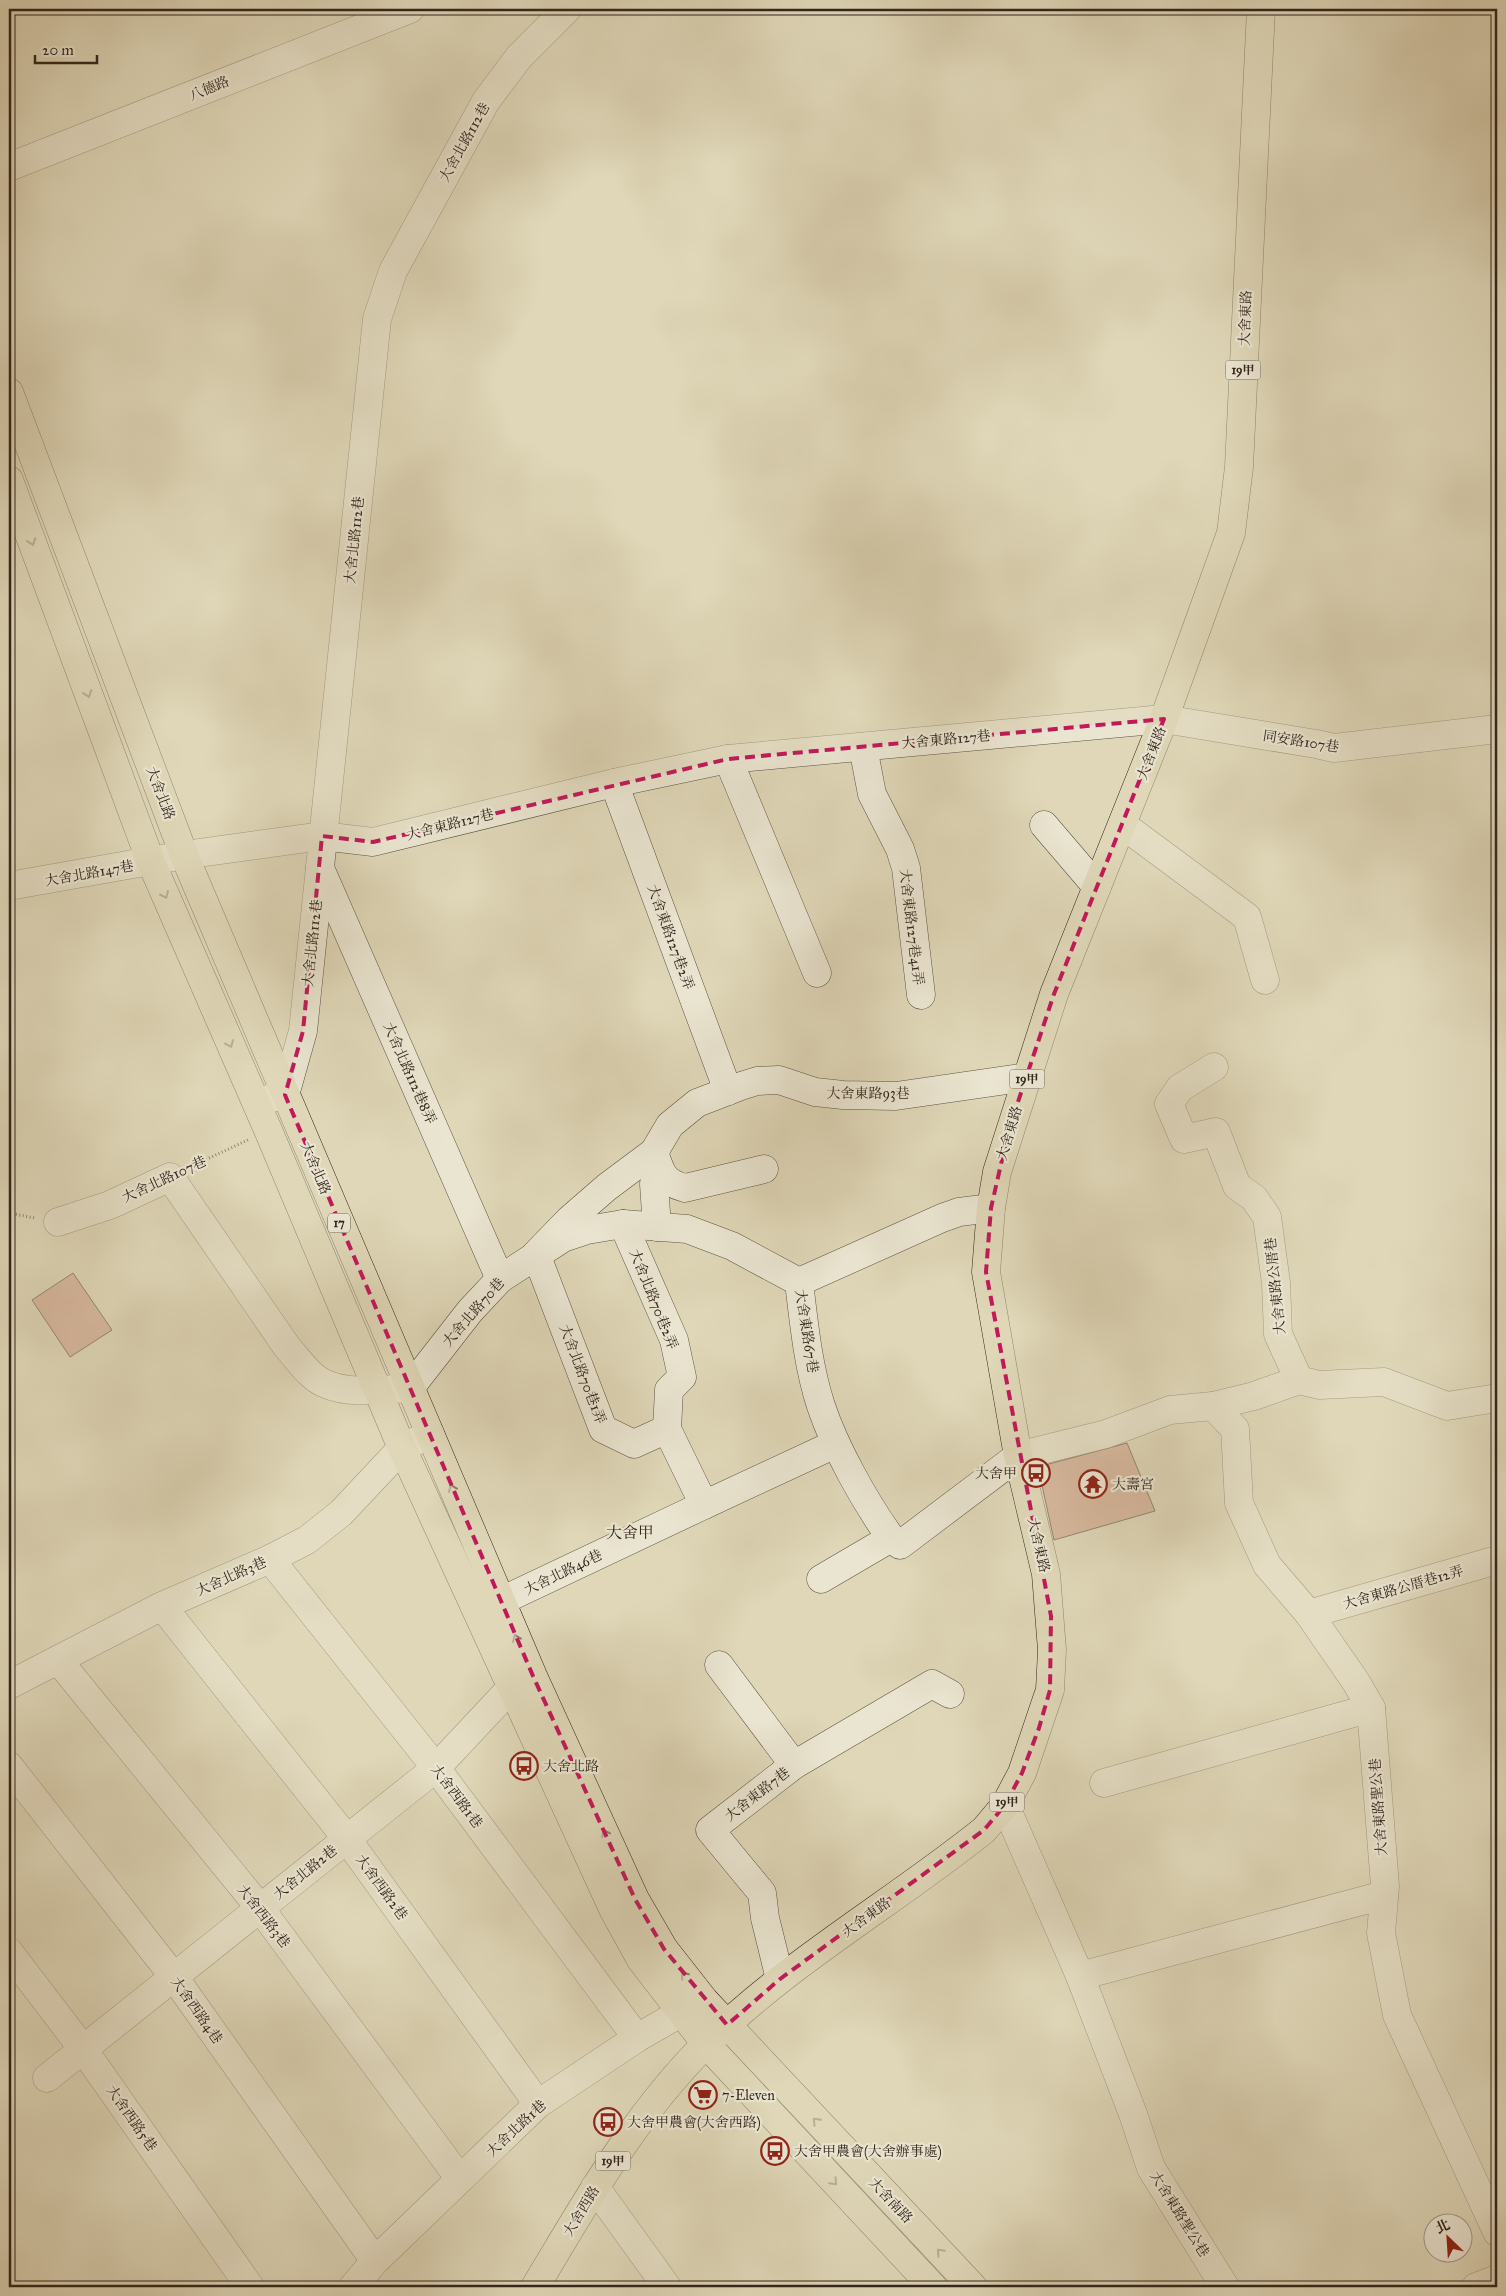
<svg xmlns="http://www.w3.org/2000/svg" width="1506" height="2296" font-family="'IM FELL Great Primer','Noto Serif TC',serif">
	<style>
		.building { fill: #d19681; stroke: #33251c }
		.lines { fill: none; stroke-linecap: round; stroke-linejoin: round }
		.minor-casing { stroke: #5e5243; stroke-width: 29 }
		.major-casing { stroke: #33251c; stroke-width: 29 }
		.path { stroke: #33251c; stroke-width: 3; stroke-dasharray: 1 2.5; stroke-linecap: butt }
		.minor { stroke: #eae5d1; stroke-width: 28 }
		.major { stroke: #dfd7b8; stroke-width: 28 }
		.oneway { stroke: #897e6a }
		.marked { fill: none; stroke: #c2185b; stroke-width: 4; stroke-dasharray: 10 6; stroke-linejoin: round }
		.labels { text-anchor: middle; stroke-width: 4.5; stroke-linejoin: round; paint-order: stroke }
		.shield { fill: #eae5d1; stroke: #6a5f52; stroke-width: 1 }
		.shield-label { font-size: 12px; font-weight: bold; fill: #33251c }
		.street-label { font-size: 14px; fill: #33251c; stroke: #eae5d1 }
		.poi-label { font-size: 14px; fill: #33251c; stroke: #eae5d1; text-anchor: start }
		.quarter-label { font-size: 16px; fill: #33251c; stroke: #eae5d1 }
	</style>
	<rect width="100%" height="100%" fill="#dfd7b8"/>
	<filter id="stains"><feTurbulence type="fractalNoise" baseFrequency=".004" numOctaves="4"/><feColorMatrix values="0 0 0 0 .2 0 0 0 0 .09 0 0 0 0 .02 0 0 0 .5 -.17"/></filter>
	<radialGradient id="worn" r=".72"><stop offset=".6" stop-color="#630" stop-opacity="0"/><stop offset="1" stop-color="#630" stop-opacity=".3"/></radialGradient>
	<g class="building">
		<polygon points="73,1273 112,1330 70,1357 32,1300"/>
		<polygon points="1127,1443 1155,1511 1054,1540 1038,1467"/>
	</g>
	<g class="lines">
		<defs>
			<g id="minor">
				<polyline points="9,167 410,9"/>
				<polyline points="863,747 872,794 900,849 906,868 921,995"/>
				<polyline points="728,759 817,973"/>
				<polyline points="614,783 728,1091"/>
				<polyline points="1044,825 1097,887"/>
				<polyline points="1123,825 1247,917 1265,980"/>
				<polyline points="320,868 500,1279"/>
				<polyline points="9,886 184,855 322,836 373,842 614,783 728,759 1164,719 1316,744 1334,748 1497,729"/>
				<polyline points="1214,1067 1180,1088 1169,1104 1184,1139 1216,1132 1237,1186 1254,1198 1267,1217 1276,1283 1278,1334 1299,1380"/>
				<polyline points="256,1102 285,1095 303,1031 377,319 393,271 486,101 519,57 567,9"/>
				<path d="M654 1152C661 1173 663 1182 685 1188L764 1169"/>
				<path d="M58 1222 110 1205 170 1177 287 1347C298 1359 310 1378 326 1384 351 1395 383 1389 410 1388L470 1311 500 1279 563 1238 587 1230 623 1224 687 1229 732 1246 799 1282"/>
				<polyline points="657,1227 654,1184 662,1175"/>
				<path d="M799 1282C804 1324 808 1366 821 1406 835 1448 865 1502 891 1538"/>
				<polyline points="799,1282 942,1218 959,1212 991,1208"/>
				<polyline points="1299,1380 1319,1385 1384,1382 1447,1406 1497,1398"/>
				<polyline points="1213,1406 1235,1429 1239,1503 1267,1565 1309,1614 1356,1682 1371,1708 1385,1886 1381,1933 1397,2015 1497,2232"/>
				<polyline points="667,1429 634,1444 603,1429 536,1254 569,1220 607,1187 654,1152 670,1125 697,1103 741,1086 757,1081 779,1080 815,1092 843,1095 896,1096 1027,1077"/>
				<polyline points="704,1505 835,1444"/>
				<polyline points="270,1559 436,1768 637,2038"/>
				<polyline points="821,1579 891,1538 900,1545 1018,1456 1106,1434 1170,1410 1213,1406 1254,1396 1299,1380"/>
				<polyline points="162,1606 347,1839 538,2104"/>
				<polyline points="480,1611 704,1505 667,1429 669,1390 682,1377 674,1340 623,1224"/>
				<polyline points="1309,1614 1497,1560"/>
				<polyline points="58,1660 260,1908 460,2179"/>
				<polyline points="719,1665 794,1765"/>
				<polyline points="9,1685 162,1606 270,1559 307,1540 341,1513 402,1448 430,1434"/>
				<polyline points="9,1766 174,1977 375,2261"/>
				<polyline points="1104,1783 1371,1708"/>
				<polyline points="1005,1805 1080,1976 1133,2114 1151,2168 1225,2287"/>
				<polyline points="9,1952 83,2049 250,2287"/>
				<polyline points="1080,1976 1384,1895"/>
				<polyline points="780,1979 765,1918 762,1893 710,1830 794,1765 932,1684 950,1694"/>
				<polyline points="47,2078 436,1768 511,1688 532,1677"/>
				<polyline points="595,2187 667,2287"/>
				<polyline points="353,2287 375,2261 538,2104 637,2038 701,2001"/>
				<polyline points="1476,2287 1497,2279"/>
			</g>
			<g id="major">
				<polyline points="9,392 184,855 533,1676 635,1899 664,1949 704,2000 973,2287"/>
				<polyline points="9,480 151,862 268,1130 402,1448 613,1909 641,1960 706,2044 933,2287"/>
				<path d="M535 2287C586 2202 635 2114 706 2044 789 1962 893 1903 984 1830L1005 1805 1022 1773 1050 1690 1052 1650 1046 1574 1018 1456 986 1272 991 1208 997 1172 1054 994 1164 719 1231 533 1239 467 1261 9"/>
			</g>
		</defs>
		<use href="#minor" class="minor-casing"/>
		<use href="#major" class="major-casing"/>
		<g class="path">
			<polyline points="190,1167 248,1140"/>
			<polyline points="9,1213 35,1218"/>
		</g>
		<use href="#minor" class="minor"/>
		<use href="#major" class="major"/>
	</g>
	<defs><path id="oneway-chevron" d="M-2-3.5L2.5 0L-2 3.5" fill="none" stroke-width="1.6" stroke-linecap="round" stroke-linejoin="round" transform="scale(1.25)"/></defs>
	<g class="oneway">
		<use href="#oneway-chevron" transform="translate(32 542) rotate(70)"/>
		<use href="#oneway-chevron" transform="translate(88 694) rotate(70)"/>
		<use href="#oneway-chevron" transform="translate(165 895) rotate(66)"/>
		<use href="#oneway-chevron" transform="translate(230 1044) rotate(66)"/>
		<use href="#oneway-chevron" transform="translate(452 1488) rotate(-113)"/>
		<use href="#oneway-chevron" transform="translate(516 1638) rotate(-113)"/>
		<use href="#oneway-chevron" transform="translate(605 1833) rotate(-115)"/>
		<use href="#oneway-chevron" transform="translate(684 1975) rotate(-128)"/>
		<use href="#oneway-chevron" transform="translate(816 2121) rotate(-133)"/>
		<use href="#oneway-chevron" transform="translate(834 2182) rotate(47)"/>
		<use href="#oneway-chevron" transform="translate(940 2252) rotate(-133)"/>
	</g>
	<path d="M0 0H1506V2296H0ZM1164 719 1054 994 1009 1129 991 1208 986 1272 1051 1616 1050 1690 1039 1728 1022 1773 1005 1805 984 1830 780 1979 727 2025 664 1949 635 1899 533 1676 285 1095 303 1031 322 836 373 842 728 759Z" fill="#dfd7b8" fill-opacity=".55" fill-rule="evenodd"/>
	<path class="marked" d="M1164 719 1054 994 1009 1129 991 1208 986 1272 1051 1616 1050 1690 1039 1728 1022 1773 1005 1805 984 1830 780 1979 727 2025 664 1949 635 1899 533 1676 285 1095 303 1031 322 836 373 842 728 759Z"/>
	<defs>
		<symbol id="bus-ring" viewBox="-11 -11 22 22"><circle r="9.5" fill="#eae5d1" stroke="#8f2418" stroke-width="1.5"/><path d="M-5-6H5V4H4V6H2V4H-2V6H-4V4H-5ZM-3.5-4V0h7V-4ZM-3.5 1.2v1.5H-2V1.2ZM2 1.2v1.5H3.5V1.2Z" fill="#8f2418"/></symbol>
		<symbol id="temple-ring" viewBox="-11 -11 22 22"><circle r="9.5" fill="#eae5d1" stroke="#8f2418" stroke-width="1.5"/><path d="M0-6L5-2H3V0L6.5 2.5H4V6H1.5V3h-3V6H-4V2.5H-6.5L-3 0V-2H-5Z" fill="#8f2418"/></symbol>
		<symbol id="supermarket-ring" viewBox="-11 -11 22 22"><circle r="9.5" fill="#eae5d1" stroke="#8f2418" stroke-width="1.5"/><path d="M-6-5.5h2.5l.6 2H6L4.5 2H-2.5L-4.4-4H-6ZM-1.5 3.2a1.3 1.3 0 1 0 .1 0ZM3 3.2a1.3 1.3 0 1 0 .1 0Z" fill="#8f2418"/></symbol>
	</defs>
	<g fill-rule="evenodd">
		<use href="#bus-ring" x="1020" y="1457" width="32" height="32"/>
		<use href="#temple-ring" x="1077" y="1468" width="32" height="32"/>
		<use href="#bus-ring" x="508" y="1750" width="32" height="32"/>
		<use href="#supermarket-ring" x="687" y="2079" width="32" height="32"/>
		<use href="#bus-ring" x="592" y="2106" width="32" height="32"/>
		<use href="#bus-ring" x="759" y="2135" width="32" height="32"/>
	</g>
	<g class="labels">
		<g class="shield">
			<rect x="1225.5" y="360.5" width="35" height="19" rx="4"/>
			<rect x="1009.5" y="1069.5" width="35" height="19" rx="4"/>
			<rect x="328" y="1213.5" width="22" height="19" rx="4"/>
			<rect x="989.5" y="1792.5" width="35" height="19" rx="4"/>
			<rect x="595.5" y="2151.5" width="35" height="19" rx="4"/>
		</g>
		<g class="shield-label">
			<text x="1243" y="374">19甲</text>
			<text x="1027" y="1083">19甲</text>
			<text x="339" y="1227">17</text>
			<text x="1007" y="1806">19甲</text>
			<text x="613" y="2165">19甲</text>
		</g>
		<g class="street-label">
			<text transform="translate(209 88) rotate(-22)" y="5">八德路</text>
			<text transform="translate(464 142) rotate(-61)" y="5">大舍北路112巷</text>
			<text transform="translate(1245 318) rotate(-88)" y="5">大舍東路</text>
			<text transform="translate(354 540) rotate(-84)" y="5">大舍北路112巷</text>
			<text transform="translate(946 739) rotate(-5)" y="5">大舍東路127巷</text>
			<text transform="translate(1301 741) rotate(9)" y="5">同安路107巷</text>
			<text transform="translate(1151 753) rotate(-69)" y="5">大舍東路</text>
			<text transform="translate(161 793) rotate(69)" y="5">大舍北路</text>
			<text transform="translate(450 824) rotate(-14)" y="5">大舍東路127巷</text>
			<text transform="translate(89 873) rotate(-10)" y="5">大舍北路147巷</text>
			<text transform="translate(912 927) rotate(83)" y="5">大舍東路127巷41弄</text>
			<text transform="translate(671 937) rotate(70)" y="5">大舍東路127巷2弄</text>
			<text transform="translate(312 943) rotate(-84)" y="5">大舍北路112巷</text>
			<text transform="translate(410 1073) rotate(66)" y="5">大舍北路112巷8弄</text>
			<text x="868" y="1098">大舍東路93巷</text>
			<text transform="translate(1009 1133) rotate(-73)" y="5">大舍東路</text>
			<text transform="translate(316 1168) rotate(67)" y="5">大舍北路</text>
			<text transform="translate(164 1179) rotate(-25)" y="5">大舍北路107巷</text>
			<text transform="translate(1275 1286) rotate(-96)" y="5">大舍東路公厝巷</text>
			<text transform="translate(654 1299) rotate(68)" y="5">大舍北路70巷2弄</text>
			<text transform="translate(473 1312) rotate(-49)" y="5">大舍北路70巷</text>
			<text transform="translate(807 1331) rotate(81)" y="5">大舍東路67巷</text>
			<text transform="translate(583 1374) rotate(69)" y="5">大舍北路70巷1弄</text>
			<text transform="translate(1039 1545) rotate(77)" y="5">大舍東路</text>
			<text transform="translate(563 1572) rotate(-26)" y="5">大舍北路46巷</text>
			<text transform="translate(231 1576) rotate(-24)" y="5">大舍北路3巷</text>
			<text transform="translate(1403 1587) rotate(-16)" y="5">大舍東路公厝巷12弄</text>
			<text transform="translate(757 1794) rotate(-38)" y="5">大舍東路7巷</text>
			<text transform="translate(457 1796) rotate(53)" y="5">大舍西路1巷</text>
			<text transform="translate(1378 1807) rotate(-94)" y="5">大舍東路聖公巷</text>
			<text transform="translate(305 1872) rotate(-39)" y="5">大舍北路2巷</text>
			<text transform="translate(382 1887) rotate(54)" y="5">大舍西路2巷</text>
			<text transform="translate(264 1916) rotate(52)" y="5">大舍西路3巷</text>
			<text transform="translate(866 1917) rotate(-36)" y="5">大舍東路</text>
			<text transform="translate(197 2010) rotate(55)" y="5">大舍西路4巷</text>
			<text transform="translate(132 2118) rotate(55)" y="5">大舍西路5巷</text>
			<text transform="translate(516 2128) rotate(-43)" y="5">大舍北路1巷</text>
			<text transform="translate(891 2200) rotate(47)" y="5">大舍南路</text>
			<text transform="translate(581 2211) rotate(-59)" y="5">大舍西路</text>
			<text transform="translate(1180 2214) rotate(58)" y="5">大舍東路聖公巷</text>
		</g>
		<g class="poi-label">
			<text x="1017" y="1478" text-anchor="end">大舍甲</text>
			<text x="1112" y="1489">大壽宮</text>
			<text x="543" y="1771">大舍北路</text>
			<text x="722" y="2100">7-Eleven</text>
			<text x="627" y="2127">大舍甲農會(大舍西路)</text>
			<text x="794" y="2156">大舍甲農會(大舍辦事處)</text>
		</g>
		<g class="quarter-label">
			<text x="630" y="1538">大舍甲</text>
		</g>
	</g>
	<rect width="1506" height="2296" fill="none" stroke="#dfd7b8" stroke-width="30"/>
	<rect x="10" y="10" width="1486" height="2276" fill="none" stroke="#33251c" stroke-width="2.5"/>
	<rect x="15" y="15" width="1476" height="2266" fill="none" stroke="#33251c"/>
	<g transform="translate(1448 2238) rotate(335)"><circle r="24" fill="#eae5d1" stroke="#a19889"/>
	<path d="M0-4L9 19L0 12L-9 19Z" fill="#8f2418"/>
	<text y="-8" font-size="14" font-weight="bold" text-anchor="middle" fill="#33251c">北</text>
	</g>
	<path d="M35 55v8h62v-8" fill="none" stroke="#33251c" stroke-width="2.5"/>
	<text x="42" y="55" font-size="15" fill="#33251c" stroke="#eae5d1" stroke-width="4" paint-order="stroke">20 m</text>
	<rect width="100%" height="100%" filter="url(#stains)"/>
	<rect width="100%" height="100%" fill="url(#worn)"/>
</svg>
